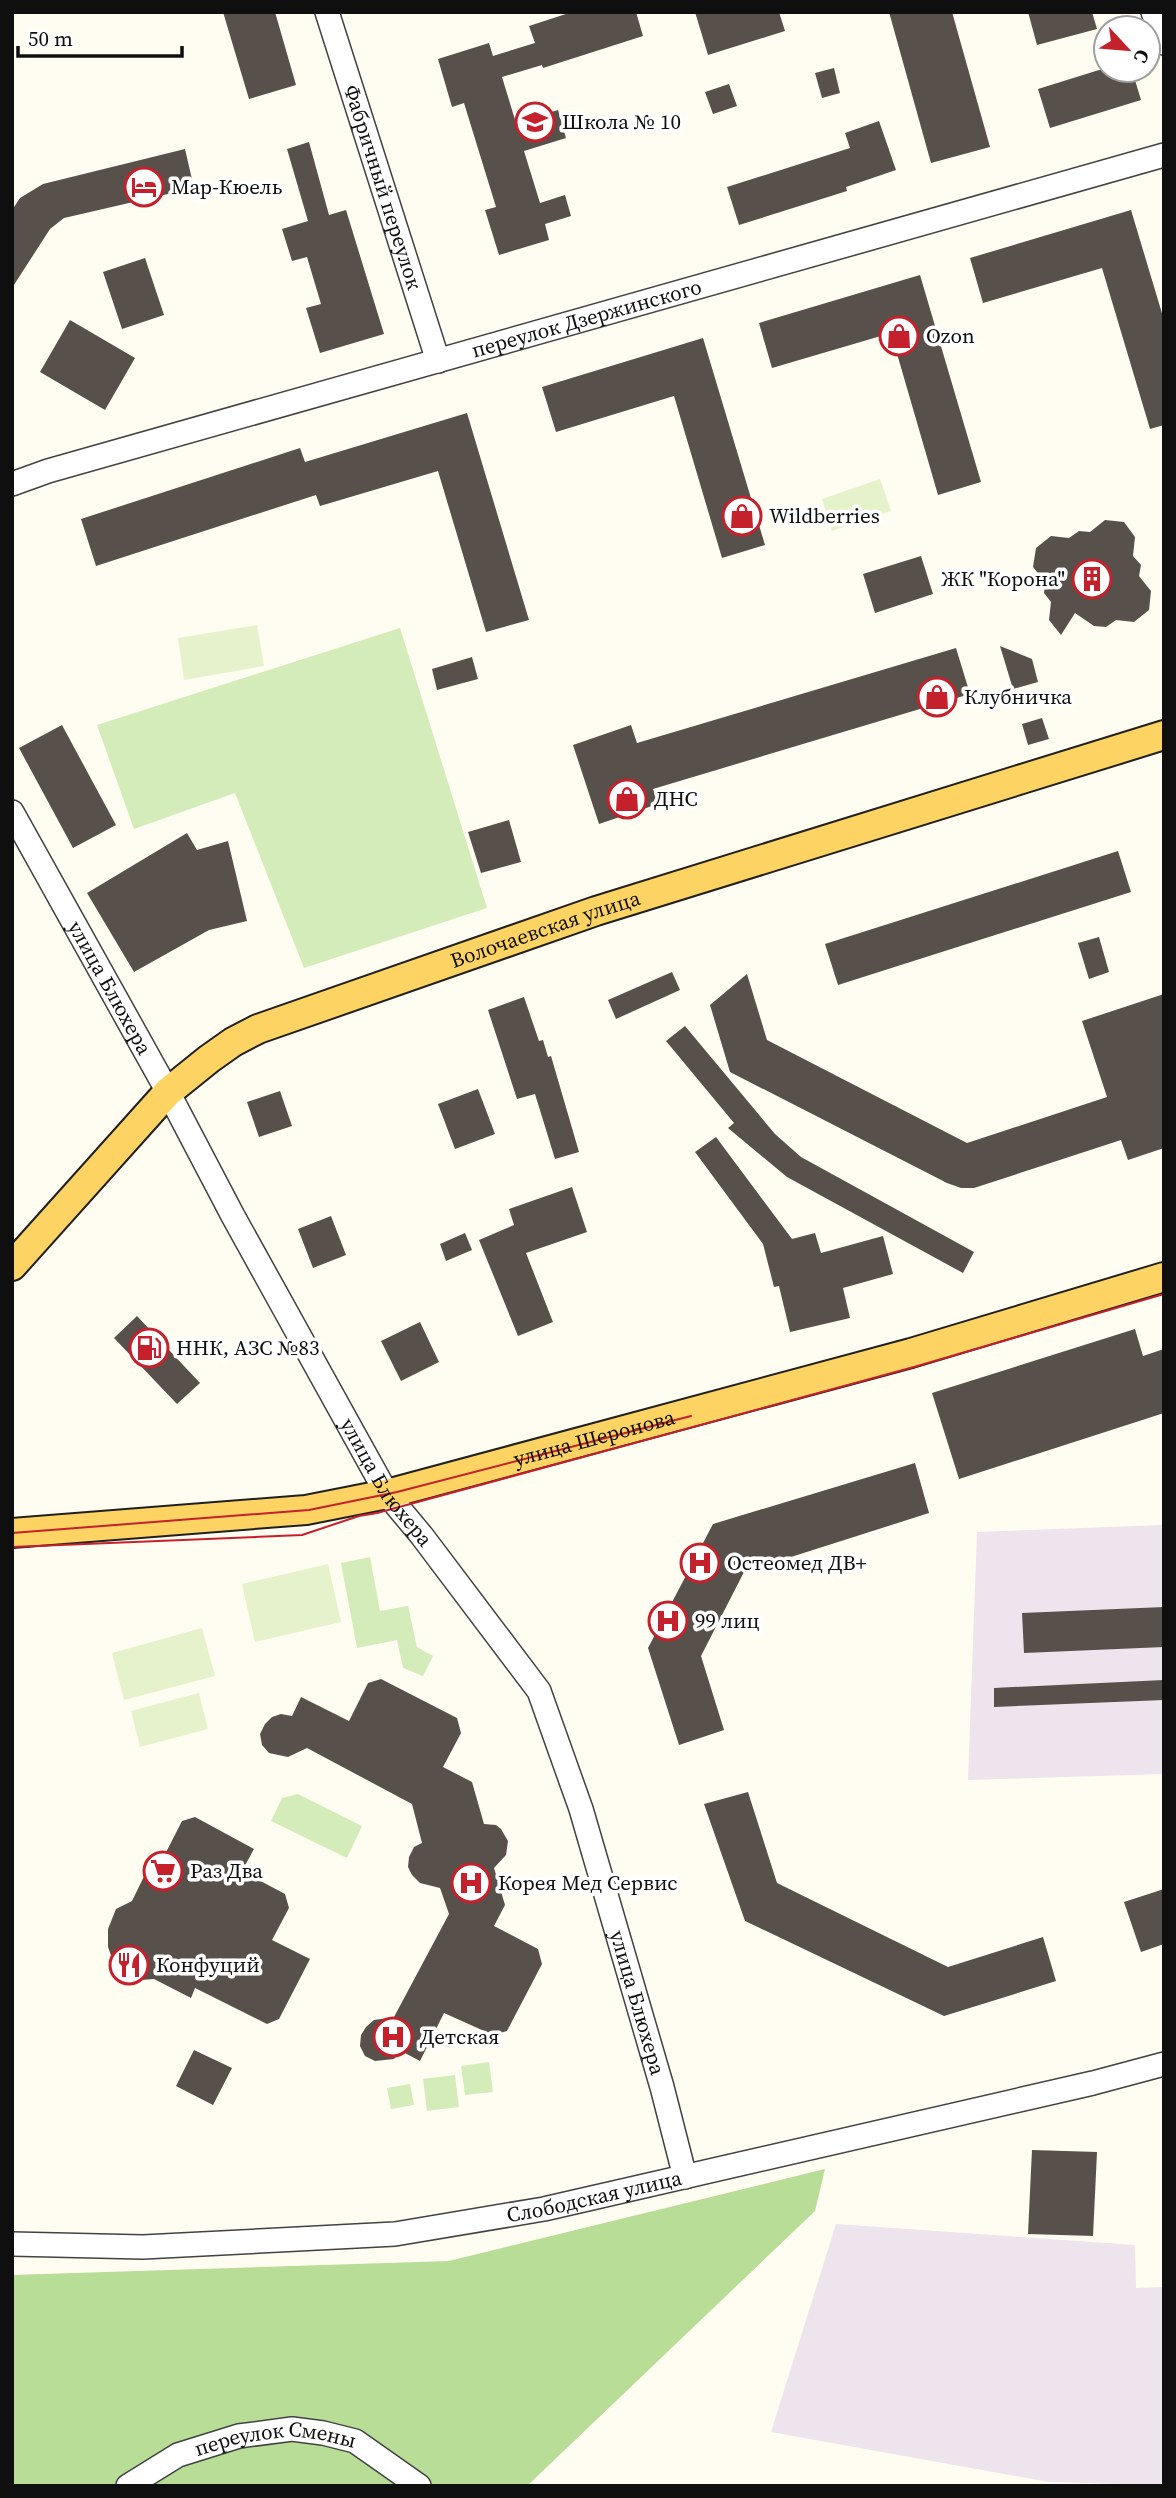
<svg xmlns="http://www.w3.org/2000/svg" width="1176" height="2498" font-family="'Source Serif 4',serif">
<style>
.industrial{fill:#ede4ee}
.green{fill:#d4ecb9}
.forest{fill:#b8dd97}
.pitch{fill:#e6f2cb}
.building{fill:#58504b}
.lines{fill:none;stroke-linecap:round;stroke-linejoin:round}
.minor-casing{stroke:#424242;stroke-width:26}
.major-casing{stroke:#202020;stroke-width:32}
.minor{stroke:#fff;stroke-width:23}
.major{stroke:#fdd463;stroke-width:28}
.tram{stroke:#c5212d;stroke-width:2}
.labels{text-anchor:middle;stroke-width:7;stroke-linejoin:round;paint-order:stroke}
.poi-label{font-size:21px;fill:#0f0f0f;stroke:#fff;text-anchor:start}
.street-label{font-size:21px;fill:#0f0f0f;stroke:#fff}
</style>
<rect width="100%" height="100%" fill="#fffcf1"/>
<g class="industrial">
<path d="M1164 1525V1774L968 1780 977 1532Z"/>
<path d="M836 2224 1135 2245 1136 2288 1164 2287V2485L1049 2482 771 2432Z"/>
</g>
<g class="green">
<path d="M400 628 487 908 304 968 235 793 134 829 97 725Z"/>
<path d="M370 1557 380 1611 408 1606 417 1647 433 1656 423 1676 403 1668 397 1640 357 1648 341 1563Z"/>
<path d="M298 1794 362 1826 347 1858 271 1821 282 1798Z"/>
<path d="M489 2062 493 2092 465 2095 461 2066Z"/>
<path d="M455 2075 459 2107 427 2111 423 2079Z"/>
<path d="M410 2084 414 2105 391 2109 387 2088Z"/>
</g>
<path class="forest" d="M825 2169 815 2211 527 2486H12V2275L449 2261Z"/>
<g class="pitch">
<path d="M880 479 891 511 832 531 822 499Z"/>
<path d="M257 625 264 666 184 680 178 638Z"/>
<path d="M328 1564 341 1622 255 1642 242 1584Z"/>
<path d="M202 1628 215 1676 124 1700 112 1653Z"/>
<path d="M199 1693 208 1729 140 1747 131 1711Z"/>
</g>
<g class="building">
<path d="M223 12H275L296 85 249 99Z"/>
<path d="M572 12H636L643 36 543 68 542 65 502 77 516 123 558 110 566 138 524 151 540 203 565 195 571 216 545 224 549 240 499 255 485 210 496 207 464 103 452 107 438 59 489 43 493 56 535 43 529 26Z"/>
<path d="M695 12H779L785 31 708 55Z"/>
<path d="M889 12H952L990 147 931 163Z"/>
<path d="M1028 12H1092L1097 29 1037 45Z"/>
<path d="M834 68 840 93 822 98 815 73Z"/>
<path d="M1099 70H1132L1141 100 1050 128 1038 89Z"/>
<path d="M729 84 737 106 713 114 705 92Z"/>
<path d="M879 121 896 170 846 187 847 191 739 225 727 187 850 148 845 133Z"/>
<path d="M309 142 329 215 346 210 384 334 320 353 306 308 321 304 307 257 292 261 282 229 308 221 287 149Z"/>
<path d="M185 149 194 188 64 218 50 229 12 288V210L20 198 43 184Z"/>
<path d="M1131 210 1164 320V425L1150 429 1102 268 983 303 970 258Z"/>
<path d="M145 258 164 315 122 329 103 272Z"/>
<path d="M920 275 981 482 938 495 891 333 772 368 759 323Z"/>
<path d="M70 320 135 358 105 410 40 372Z"/>
<path d="M703 338 765 545 722 558 674 396 556 432 542 387Z"/>
<path d="M467 413 529 620 486 632 438 471 320 506 316 495 96 566 81 519 300 448 305 462Z"/>
<path d="M1105 520 1124 522 1135 537 1133 556 1141 565 1139 576 1151 591 1149 610 1134 622 1116 620 1106 627 1094 626 1075 613 1061 635 1049 620 1051 602 1044 593 1045 582 1033 567 1036 548 1051 536 1069 538 1079 531 1090 532Z"/>
<path d="M921 556 933 594 875 613 863 574Z"/>
<path d="M1000 646 1032 659 1038 682 1013 689Z"/>
<path d="M956 648 970 694 653 789 658 804 599 824 573 745 631 725 637 743Z"/>
<path d="M472 657 478 679 437 690 432 669Z"/>
<path d="M1042 718 1049 739 1028 745 1022 724Z"/>
<path d="M62 725 116 825 73 848 19 748Z"/>
<path d="M509 820 521 862 481 873 468 832Z"/>
<path d="M187 833 197 850 228 841 247 921 209 930 134 972 87 893Z"/>
<path d="M1118 851 1131 892 838 985 825 944Z"/>
<path d="M1099 937 1109 972 1089 979 1078 943Z"/>
<path d="M672 972 680 990 616 1019 608 1000Z"/>
<path d="M747 974 767 1040 967 1143 1107 1097 1082 1021 1164 994V1148L1128 1160 1121 1140 974 1188H961L947 1183 730 1072 710 1005Z"/>
<path d="M524 997 539 1041 543 1040 548 1057 551 1056 579 1152 555 1159 535 1094 517 1099 488 1010Z"/>
<path d="M685 1026 775 1134 801 1157 974 1252 963 1273 787 1177 728 1128 734 1123 666 1041Z"/>
<path d="M478 1089 495 1134 455 1149 438 1104Z"/>
<path d="M280 1091 292 1126 259 1137 247 1102Z"/>
<path d="M716 1137 792 1239 815 1233 821 1253 883 1236 893 1274 843 1288 850 1318 790 1332 779 1286 774 1287 763 1244 695 1152Z"/>
<path d="M572 1187 587 1232 526 1253 553 1322 518 1336 479 1240 514 1225 509 1209Z"/>
<path d="M331 1216 346 1255 313 1268 298 1229Z"/>
<path d="M465 1233 472 1250 446 1261 440 1244Z"/>
<path d="M137 1316 200 1383 177 1404 114 1338Z"/>
<path d="M420 1322 439 1362 401 1381 381 1341Z"/>
<path d="M1135 1329 1143 1356 1164 1349V1413L959 1479 932 1393Z"/>
<path d="M915 1463 929 1513 744 1572 701 1656 724 1730 679 1745 648 1648 713 1524Z"/>
<path d="M1164 1607V1647L1024 1653 1022 1613Z"/>
<path d="M381 1679 457 1718 461 1733 443 1767 472 1782 484 1824 496 1825 501 1829 508 1841 506 1855 494 1868 505 1905 494 1926 538 1949 542 1964 507 2031 493 2035 444 2013 420 2061 401 2051 394 2059 375 2061 365 2056 360 2046 361 2035 366 2027 374 2020 394 2017 449 1914 440 1888 420 1883 412 1875 408 1867 409 1857 414 1847 422 1843 412 1804 307 1748 288 1757 269 1753 262 1745 260 1734 265 1724 272 1717 281 1714 292 1716 301 1697 349 1721 368 1683Z"/>
<path d="M1164 1680V1700L994 1707V1688Z"/>
<path d="M748 1792 777 1883 948 1967 1043 1937 1056 1981 944 2016 745 1921 704 1804Z"/>
<path d="M195 1817 254 1849 242 1871 285 1894 289 1908 272 1940 310 1959 279 2019 267 2024 195 1988 191 1998 154 1979 141 1980 126 1974 113 1961 108 1947V1929L116 1909 132 1901 150 1864 158 1868 182 1821Z"/>
<path d="M1164 1889V1944L1141 1952 1124 1902Z"/>
<path d="M194 2050 232 2068 213 2105 176 2086Z"/>
<path d="M1032 2150 1097 2152 1093 2236 1028 2234Z"/>
</g>
<g class="lines">
<defs>
<g id="minor">
<path id="s1" d="M327 12 438 361"/>
<path d="M1153 12 1164 43"/>
<path id="s2" d="M12 484 48 471 1164 155"/>
<path id="s3" d="M12 812 168 1092 233 1216 387 1494 422 1536 539 1691 581 1809 662 2087 685 2177"/>
<path id="s4" d="M12 2244 143 2247 395 2234 544 2209 1093 2083 1164 2064"/>
<path id="s5" d="M128 2486 178 2455 239 2436 292 2429 323 2433 355 2441 419 2486"/>
</g>
<g id="major">
<path id="s6" d="M12 1266 168 1092 209 1059 233 1042 258 1029 596 911 1164 735"/>
<path id="s7" d="M12 1533 306 1510 387 1494 911 1353 1164 1277"/>
</g>
</defs>
<use href="#minor" class="minor-casing"/>
<use href="#major" class="major-casing"/>
<use href="#minor" class="minor"/>
<use href="#major" class="major"/>
<g class="tram">
<path d="M12 1533 309 1510 397 1492 691 1416"/>
<path d="M12 1547 302 1535 359 1516 377 1513 914 1367 1164 1294"/>
</g>
</g>
<defs>
<symbol id="school-ring" viewBox="-11 -11 22 22"><circle r="9.5" fill="#fff" stroke="#c5212d" stroke-width="1.5"/><path d="M0-5L7-2L0 1L-7-2ZM-4 1L0 2.5L4 1V4Q0 6-4 4Z" fill="#c5212d"/></symbol>
<symbol id="hotel-ring" viewBox="-11 -11 22 22"><circle r="9.5" fill="#fff" stroke="#c5212d" stroke-width="1.5"/><path d="M-6-4.5h1.5V1H6V5H4.5V3h-9V5H-6ZM-4 0a1.8 1.8 0 1 1 3.6 0ZM.5 0V-2.5h3Q6-2.5 6 0Z" fill="#c5212d"/></symbol>
<symbol id="shop-ring" viewBox="-11 -11 22 22"><circle r="9.5" fill="#fff" stroke="#c5212d" stroke-width="1.5"/><path d="M-5-2.5h2.3a2.7 3.5 0 0 1 5.4 0H5L5.5 6h-11ZM-1.5-2.5h3a1.5 2.3 0 0 0-3 0Z" fill="#c5212d"/></symbol>
<symbol id="building-ring" viewBox="-11 -11 22 22"><circle r="9.5" fill="#fff" stroke="#c5212d" stroke-width="1.5"/><path d="M-4-6H4V6H1V3H-1V6H-4ZM-2.5-4.3h1.7v1.8h-1.7ZM.8-4.3h1.7v1.8H.8ZM-2.5-1h1.7V.8h-1.7ZM.8-1h1.7V.8H.8Z" fill="#c5212d"/></symbol>
<symbol id="fuel-ring" viewBox="-11 -11 22 22"><circle r="9.5" fill="#fff" stroke="#c5212d" stroke-width="1.5"/><path d="M-5.5-6h7V0h2V4h1.3V-2.5L3-4.5l.8-.8L6-3V5H2.5V1h-1V6h-7ZM-4.2-4.7v3.2H.2V-4.7Z" fill="#c5212d"/></symbol>
<symbol id="hospital-ring" viewBox="-11 -11 22 22"><circle r="9.5" fill="#fff" stroke="#c5212d" stroke-width="1.5"/><path d="M-5-5h3v3.5h4V-5h3V5h-3V1.5h-4V5h-3Z" fill="#c5212d"/></symbol>
<symbol id="supermarket-ring" viewBox="-11 -11 22 22"><circle r="9.5" fill="#fff" stroke="#c5212d" stroke-width="1.5"/><path d="M-6-5.5h2.5l.6 2H6L4.5 2H-2.5L-4.4-4H-6ZM-1.5 3.2a1.3 1.3 0 1 0 .1 0ZM3 3.2a1.3 1.3 0 1 0 .1 0Z" fill="#c5212d"/></symbol>
<symbol id="restaurant-ring" viewBox="-11 -11 22 22"><circle r="9.5" fill="#fff" stroke="#c5212d" stroke-width="1.5"/><path d="M-5-6h1v4h1v-4h1v4h1v-4h1v5L-1.5 .5V6h-2V.5L-5-1ZM5-6V6H3V1.5H1.5Q1.5-4 5-6Z" fill="#c5212d"/></symbol>
</defs>
<g fill-rule="evenodd">
<use href="#school-ring" x="513" y="100" width="44" height="44"/>
<use href="#hotel-ring" x="122" y="165" width="44" height="44"/>
<use href="#shop-ring" x="877" y="314" width="44" height="44"/>
<use href="#shop-ring" x="720" y="494" width="44" height="44"/>
<use href="#building-ring" x="1070" y="557" width="44" height="44"/>
<use href="#shop-ring" x="915" y="675" width="44" height="44"/>
<use href="#shop-ring" x="605" y="777" width="44" height="44"/>
<use href="#fuel-ring" x="127" y="1326" width="44" height="44"/>
<use href="#hospital-ring" x="678" y="1541" width="44" height="44"/>
<use href="#hospital-ring" x="646" y="1599" width="44" height="44"/>
<use href="#supermarket-ring" x="141" y="1849" width="44" height="44"/>
<use href="#hospital-ring" x="449" y="1861" width="44" height="44"/>
<use href="#restaurant-ring" x="107" y="1943" width="44" height="44"/>
<use href="#hospital-ring" x="371" y="2015" width="44" height="44"/>
</g>
<g class="labels">
<g class="poi-label">
<text x="562" y="129">Школа № 10</text>
<text x="171" y="194">Мар-Кюель</text>
<text x="926" y="343">Ozon</text>
<text x="769" y="523">Wildberries</text>
<text x="1065" y="586" text-anchor="end">ЖК "Корона"</text>
<text x="964" y="704">Клубничка</text>
<text x="654" y="806">ДНС</text>
<text x="176" y="1355">ННК, АЗС №83</text>
<text x="727" y="1570">Остеомед ДВ+</text>
<text x="695" y="1628">99 лиц</text>
<text x="190" y="1878">Раз Два</text>
<text x="498" y="1890">Корея Мед Сервис</text>
<text x="156" y="1972">Конфуций</text>
<text x="420" y="2044">Детская</text>
</g>
<g class="street-label">
<text dy="7" stroke="none"><textPath href="#s1" startOffset="184">Фабричный переулок</textPath></text>
<text dy="7" stroke="none"><textPath href="#s2" startOffset="598">переулок Дзержинского</textPath></text>
<text dy="7" stroke="none"><textPath href="#s6" startOffset="648">Волочаевская улица</textPath></text>
<text dy="7" stroke="none"><textPath href="#s3" startOffset="201">улица Блюхера</textPath></text>
<text dy="7" stroke="none"><textPath href="#s7" startOffset="592">улица Шеронова</textPath></text>
<text dy="7" stroke="none"><textPath href="#s3" startOffset="768">улица Блюхера</textPath></text>
<text dy="7" stroke="none"><textPath href="#s3" startOffset="1354">улица Блюхера</textPath></text>
<text dy="7" stroke="none"><textPath href="#s4" startOffset="586">Слободская улица</textPath></text>
<text dy="7" stroke="none"><textPath href="#s5" startOffset="159">переулок Смены</textPath></text>
</g>
</g>
<rect width="1176" height="2498" fill="none" stroke="#0f0f0f" stroke-width="28"/>
<g transform="translate(1127 49) rotate(116)"><circle r="33" fill="#ffffff" stroke="#9f9f9f" stroke-width="2"/>
<path d="M0-5L12 26L0 18L-12 26Z" fill="#c5212d"/>
<text y="-10" font-size="19" font-weight="bold" text-anchor="middle" fill="#0f0f0f">С</text>
</g>
<path d="M18 46v10h164v-10" fill="none" stroke="#0f0f0f" stroke-width="3.5"/>
<text x="28" y="46" font-size="21" fill="#0f0f0f" stroke="#ffffff" stroke-width="5" paint-order="stroke">50 m</text>
</svg>
